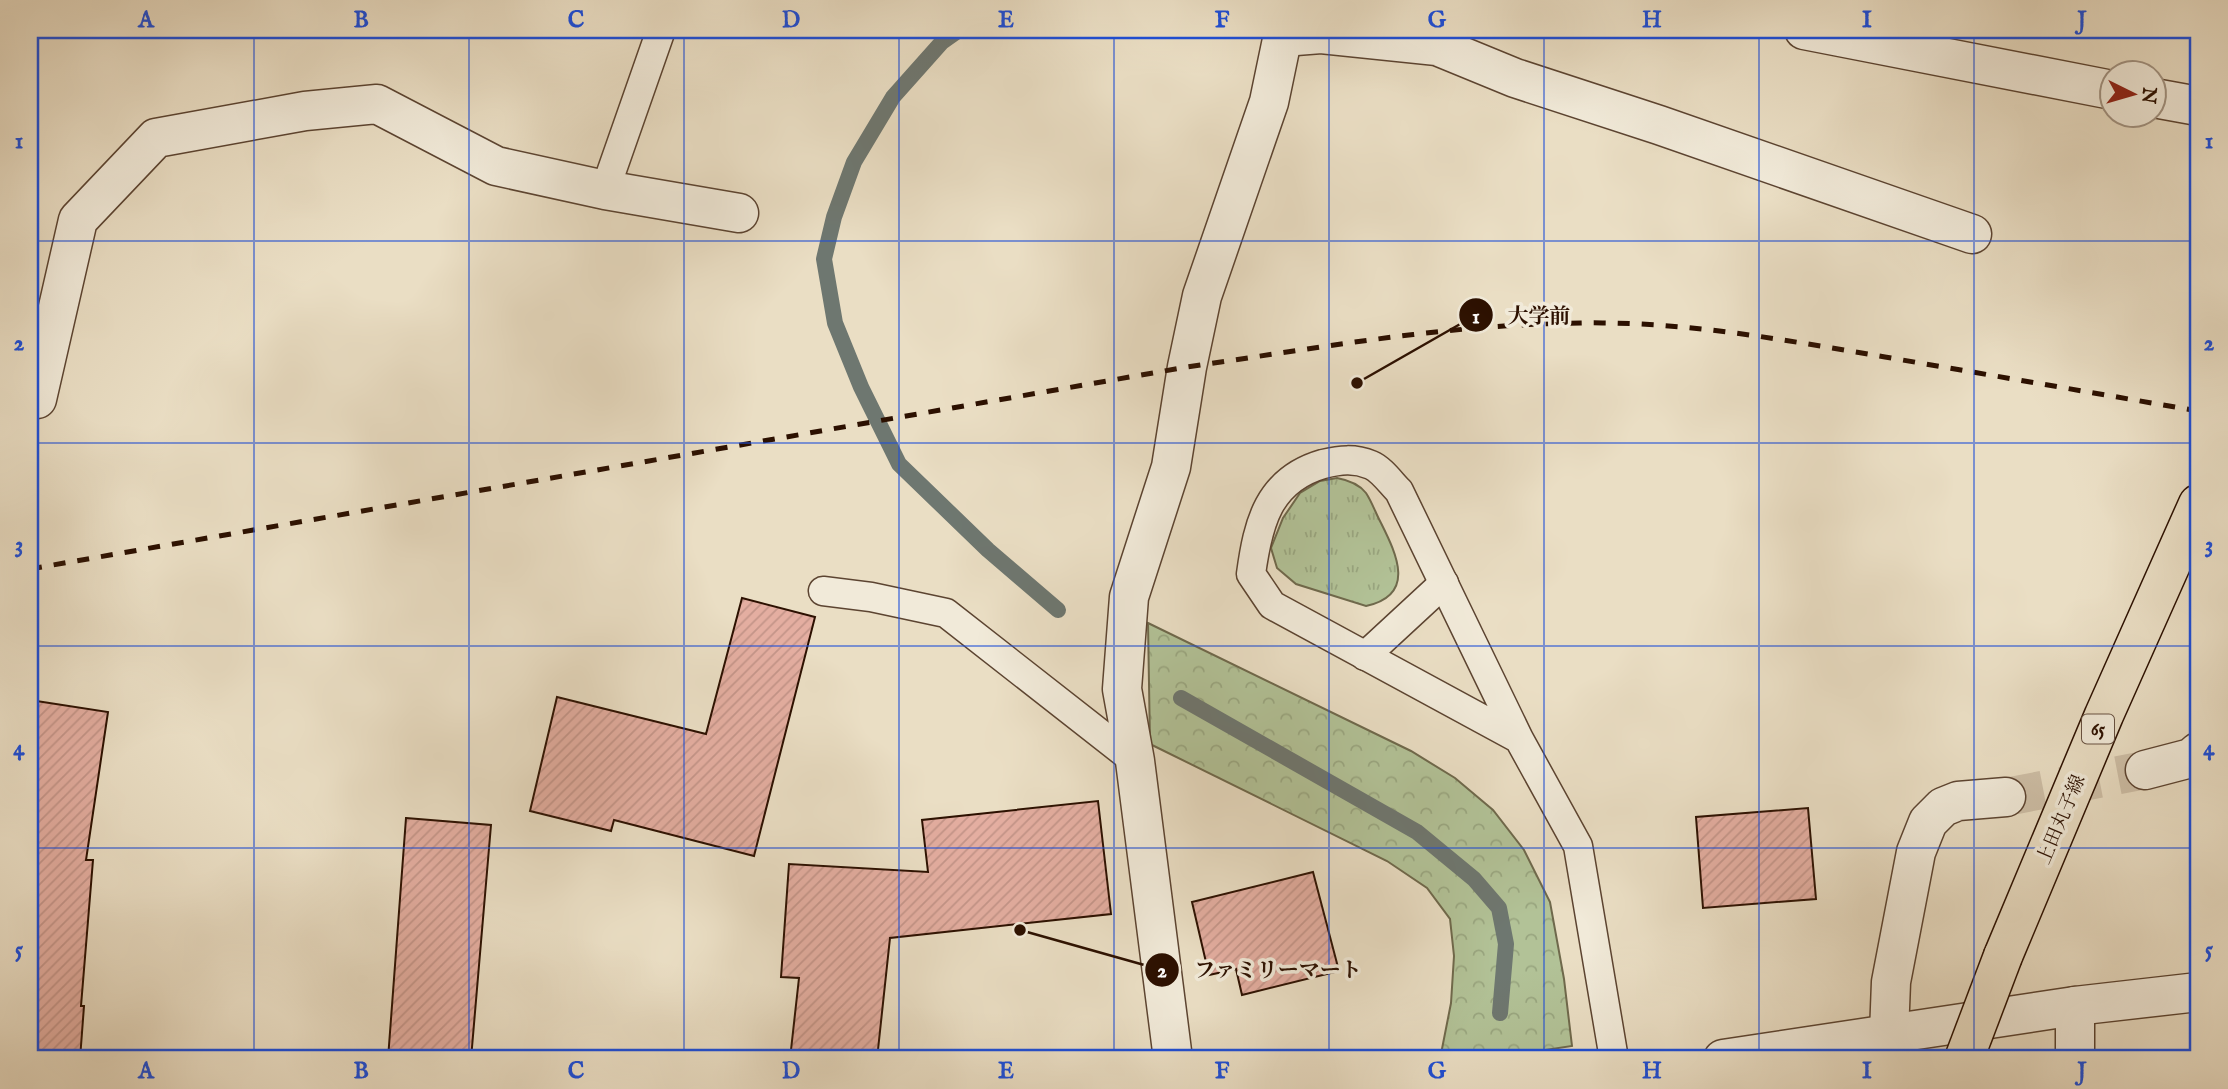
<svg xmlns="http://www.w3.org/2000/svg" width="2228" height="1089" font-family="'IM FELL English','Noto Serif JP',serif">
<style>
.grass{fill:url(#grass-tufts);stroke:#6f694c;stroke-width:2}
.forest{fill:url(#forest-crowns);stroke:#6f694c;stroke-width:2}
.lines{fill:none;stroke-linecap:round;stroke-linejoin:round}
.stream{stroke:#6e7770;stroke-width:16}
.building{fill:url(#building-hatch);stroke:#2c1000;stroke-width:2}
.minor-tunnel{stroke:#cebfa7;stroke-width:38;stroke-dasharray:38 19;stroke-linecap:butt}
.service-casing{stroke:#5c4431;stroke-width:31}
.minor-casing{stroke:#5c4431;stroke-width:41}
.tertiary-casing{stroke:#5c4431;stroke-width:41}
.primary-casing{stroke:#2c1000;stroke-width:41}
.service{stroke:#f1ead9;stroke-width:28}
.minor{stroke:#f1ead9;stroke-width:38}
.tertiary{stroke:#f1ead9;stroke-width:38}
.primary{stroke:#eadec4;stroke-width:38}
.rail{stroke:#2c1000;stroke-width:5;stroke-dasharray:12 12;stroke-linecap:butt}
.primary-bridge-casing{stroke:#2c1000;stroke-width:41;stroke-linecap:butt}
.primary-bridge{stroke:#eadec4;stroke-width:38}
.grid{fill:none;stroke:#1d4ed8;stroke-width:2;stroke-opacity:0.55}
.labels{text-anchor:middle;stroke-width:7;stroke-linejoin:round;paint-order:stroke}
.shield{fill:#f1ead9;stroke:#675141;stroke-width:2}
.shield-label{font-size:18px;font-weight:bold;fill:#2c1000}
.street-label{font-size:19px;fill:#2c1000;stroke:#f1ead9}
.leader{fill:none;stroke:#2c1000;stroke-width:2.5}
.callout-dot{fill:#2c1000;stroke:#f1ead9;stroke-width:2.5}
.mark-label{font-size:21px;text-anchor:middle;font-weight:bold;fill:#fff}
.callout-label{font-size:21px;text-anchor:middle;font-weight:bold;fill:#2c1000;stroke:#f1ead9;stroke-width:7;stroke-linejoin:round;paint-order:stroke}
.neatline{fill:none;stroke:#1d4ed8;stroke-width:2.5}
.grid-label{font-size:23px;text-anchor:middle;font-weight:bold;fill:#1d4ed8}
</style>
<defs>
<pattern id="grass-tufts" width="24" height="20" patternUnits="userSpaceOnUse" patternTransform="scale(1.75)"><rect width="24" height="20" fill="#b2c297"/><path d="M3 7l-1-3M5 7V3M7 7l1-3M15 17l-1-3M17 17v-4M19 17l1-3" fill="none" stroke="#99a680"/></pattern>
<pattern id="forest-crowns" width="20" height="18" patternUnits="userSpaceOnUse" patternTransform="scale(1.75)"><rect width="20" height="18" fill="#b2c297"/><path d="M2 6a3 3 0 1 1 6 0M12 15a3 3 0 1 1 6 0" fill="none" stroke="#99a680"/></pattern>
<pattern id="building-hatch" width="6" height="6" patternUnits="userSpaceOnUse" patternTransform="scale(1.75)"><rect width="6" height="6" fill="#e4aea1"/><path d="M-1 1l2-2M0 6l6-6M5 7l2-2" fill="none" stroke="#c49589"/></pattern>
</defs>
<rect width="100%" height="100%" fill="#eadec4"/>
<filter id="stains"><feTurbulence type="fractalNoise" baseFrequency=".00286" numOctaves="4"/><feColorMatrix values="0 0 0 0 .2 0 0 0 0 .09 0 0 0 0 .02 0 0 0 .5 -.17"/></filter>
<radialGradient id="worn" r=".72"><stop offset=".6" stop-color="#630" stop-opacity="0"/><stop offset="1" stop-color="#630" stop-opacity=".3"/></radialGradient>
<path class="grass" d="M1337 478C1348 480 1359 484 1366 493 1372 502 1376 514 1381 523 1397 555 1416 595 1366 606L1296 584 1277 568 1271 548 1283 518 1300 493 1320 481Z"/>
<path class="forest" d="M1148 623 1411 751 1455 778 1493 810 1524 850 1550 902 1564 979 1572 1046 1485 1059H1440L1451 1003 1454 956 1450 919 1427 888 1387 861 1150 744Z"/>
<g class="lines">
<g class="stream">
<path d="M959 30 942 42 893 97 854 162 834 217 824 259 835 323 861 387 899 464 988 550 1058 610"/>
<path d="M1181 698 1417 832 1474 879 1499 908 1506 944 1500 1013"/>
</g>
</g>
<g class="building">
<path d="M742 598 815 617 754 856 614 820 611 831 530 811 557 697 706 734Z"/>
<path d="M30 700 108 712 86 860H93L81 1006H84L80 1059H30Z"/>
<path d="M1098 801 1111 914 890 938 877 1059H790L799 978 781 977 789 864 928 872 922 820Z"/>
<path d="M1808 808 1816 899 1703 908 1696 817Z"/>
<path d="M406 818 491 825 471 1059H388Z"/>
<path d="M1313 872 1339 971 1242 995 1236 969 1209 975 1192 902Z"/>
</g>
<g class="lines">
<path class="minor-tunnel" d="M2006 797 2145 770"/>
<defs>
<g id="service">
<path d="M605 190 661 30"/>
<path d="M823 591 871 597 946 613 1135 761"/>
<path d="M1365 656 1444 583"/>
<path d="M1519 739 1272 605 1251 574C1258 523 1268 480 1323 464 1340 460 1354 458 1371 465 1381 469 1391 483 1399 491L1519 739 1578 846 1614 1059"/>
</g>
<g id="minor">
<path d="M1804 30 2112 90"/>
<path d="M1283 37 1321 34 1437 46 1515 78 1659 125 1972 234"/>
<path d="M2154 98 2198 106"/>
<path d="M30 400 37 399 78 220 156 138 305 111 377 104 496 166 605 190 739 213"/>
<path d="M2145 770 2191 758 2198 752"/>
<path d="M2075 1006V1059"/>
<path d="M1889 1034 1891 982 1916 852 1928 822 1943 807 1958 801 2006 797"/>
<path d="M1173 1059 1135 761 1122 689 1129 597 1171 467 1187 367 1202 296 1269 102 1284 30"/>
</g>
<path id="tertiary" d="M1723 1059 2075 1006 2198 992"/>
<path id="primary" d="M2003 956 2104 715 2198 504"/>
</defs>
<use href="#service" class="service-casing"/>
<use href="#minor" class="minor-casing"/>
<use href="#tertiary" class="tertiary-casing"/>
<use href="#primary" class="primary-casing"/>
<use href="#service" class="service"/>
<use href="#minor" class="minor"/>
<use href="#tertiary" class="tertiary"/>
<use href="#primary" class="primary"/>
<path class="rail" d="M30 569 1187 367C1318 348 1448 324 1581 323 1683 321 1785 340 1885 357 1990 375 2094 393 2198 411"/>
<defs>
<path id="primary-bridge" d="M1964 1059 2003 956"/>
</defs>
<use href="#primary-bridge" class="primary-bridge-casing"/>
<use href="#primary-bridge" class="primary-bridge"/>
</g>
<path class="grid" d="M254 30V1059M469 30V1059M684 30V1059M899 30V1059M1114 30V1059M1329 30V1059M1544 30V1059M1759 30V1059M1974 30V1059M30 241H2198M30 443H2198M30 646H2198M30 848H2198"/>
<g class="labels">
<rect class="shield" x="2082" y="714.5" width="32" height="29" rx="5"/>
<g class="shield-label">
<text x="2098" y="735">65</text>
</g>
<g class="street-label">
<text transform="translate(2060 819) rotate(-67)" y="7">上田丸子線</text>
</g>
</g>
<path class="leader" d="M1357 383L1476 315M1020 930L1162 970"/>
<g class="callout-dot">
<circle cx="1357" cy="383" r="7"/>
<circle cx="1020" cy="930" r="7"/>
<circle cx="1476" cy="315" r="18"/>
<circle cx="1162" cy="970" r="18"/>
</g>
<g class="mark-label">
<text x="1476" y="323">1</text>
<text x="1162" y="977">2</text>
</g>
<g class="callout-label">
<text x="1539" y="323">大学前</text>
<text x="1278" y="977">ファミリーマート</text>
</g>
<rect width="2228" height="1089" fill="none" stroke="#eadec4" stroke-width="77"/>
<g transform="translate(2133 94) rotate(95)"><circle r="33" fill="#f1ead9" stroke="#a29382" stroke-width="2"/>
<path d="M0-5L12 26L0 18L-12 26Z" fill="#8f2418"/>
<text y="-10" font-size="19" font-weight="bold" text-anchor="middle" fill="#2c1000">N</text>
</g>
<rect x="38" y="38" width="2152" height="1012" class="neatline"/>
<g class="grid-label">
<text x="146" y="27">A</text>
<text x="361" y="27">B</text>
<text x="576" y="27">C</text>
<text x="791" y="27">D</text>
<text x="1006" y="27">E</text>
<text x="1222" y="27">F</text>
<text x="1437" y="27">G</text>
<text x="1652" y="27">H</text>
<text x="1867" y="27">I</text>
<text x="2082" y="27">J</text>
<text x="19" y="148">1</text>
<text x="2209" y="148">1</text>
<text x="19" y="350">2</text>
<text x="2209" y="350">2</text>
<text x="19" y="552">3</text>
<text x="2209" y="552">3</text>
<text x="19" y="755">4</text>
<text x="2209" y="755">4</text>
<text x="19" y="957">5</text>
<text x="2209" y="957">5</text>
<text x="146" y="1078">A</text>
<text x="361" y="1078">B</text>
<text x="576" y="1078">C</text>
<text x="791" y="1078">D</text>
<text x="1006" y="1078">E</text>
<text x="1222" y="1078">F</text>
<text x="1437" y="1078">G</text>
<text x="1652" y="1078">H</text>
<text x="1867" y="1078">I</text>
<text x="2082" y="1078">J</text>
</g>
<rect width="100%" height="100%" filter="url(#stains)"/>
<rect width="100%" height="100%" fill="url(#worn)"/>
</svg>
